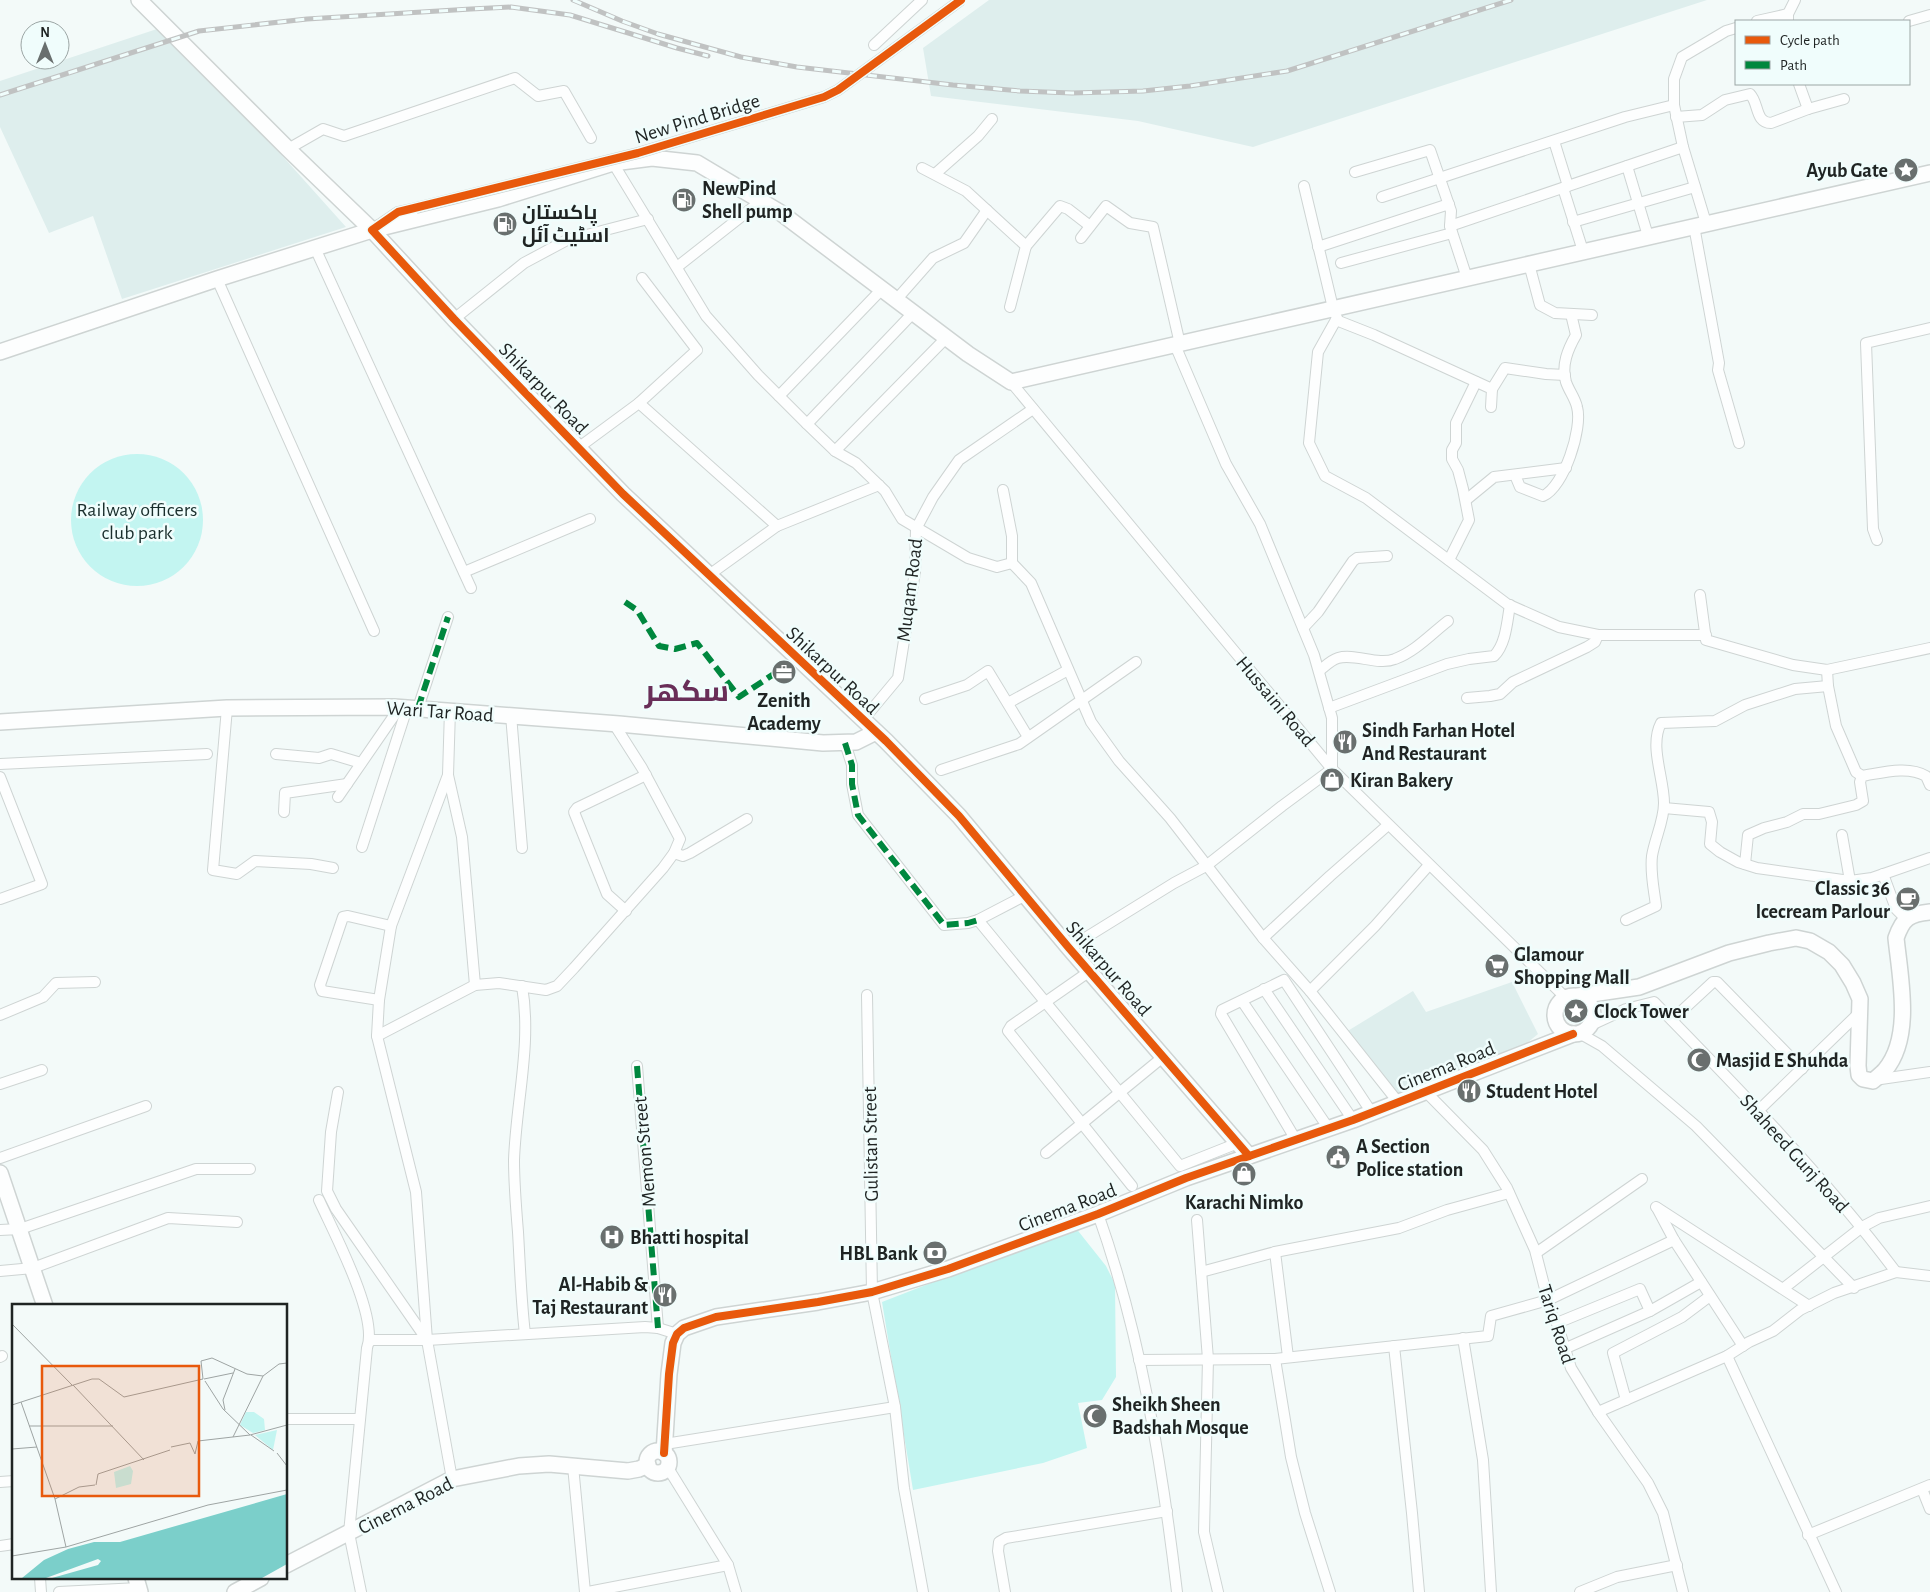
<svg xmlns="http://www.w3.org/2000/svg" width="1930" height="1592" font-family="'Alegreya Sans',Cairo,sans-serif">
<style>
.built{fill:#deeeed}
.green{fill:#c3f5f1}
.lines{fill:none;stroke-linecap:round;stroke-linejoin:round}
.street-casing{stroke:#ced4d3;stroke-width:12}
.secondary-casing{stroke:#ced4d3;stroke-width:18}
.street{stroke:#fdfefe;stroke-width:10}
.secondary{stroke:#fdfefe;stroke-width:15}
.rail-casing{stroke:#c0c2c2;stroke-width:5}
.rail{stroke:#f0fdfc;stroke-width:3;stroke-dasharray:9;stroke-linecap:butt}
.street-bridge-casing{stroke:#ced4d3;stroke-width:12;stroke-linecap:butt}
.street-bridge{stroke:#fdfefe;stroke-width:10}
.quiet{stroke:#00873e;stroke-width:6;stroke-dasharray:12 6;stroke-linecap:butt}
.cycleway-casing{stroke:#f0fdfc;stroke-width:11}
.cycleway{stroke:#e8590c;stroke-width:8}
.labels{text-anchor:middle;stroke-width:5;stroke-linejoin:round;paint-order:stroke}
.street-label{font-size:20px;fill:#1f2423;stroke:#f0fdfc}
.poi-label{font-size:20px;font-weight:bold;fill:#1f2423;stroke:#f0fdfc;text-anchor:start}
.park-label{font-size:20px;fill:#192e2c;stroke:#f0fdfc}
.town-label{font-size:30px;font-weight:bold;fill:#692e58;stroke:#f0fdfc}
.inset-road{fill:none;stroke:#9ea4a3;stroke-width:1}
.view{fill:#e8590c;fill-opacity:0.15;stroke:#e8590c;stroke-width:2.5}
.inset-edge{fill:none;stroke:#1f2423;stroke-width:2.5}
</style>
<rect width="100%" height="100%" fill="#f3faf9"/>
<g class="built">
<path d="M989 0H1707L1253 147 1138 121 931 96 923 48Z"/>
<path d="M166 26 346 227 122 299 93 216 49 233 0 127V81Z"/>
<path d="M1512 982 1538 1034 1515 1053 1393 1098 1346 1032 1413 991 1426 1012Z"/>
</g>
<g class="green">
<circle cx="137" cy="520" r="66"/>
<path d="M1075 1227 1106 1266 1115 1284 1116 1377 1102 1400 1078 1403 1087 1448 1043 1463 913 1490 882 1302Z"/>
</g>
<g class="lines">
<defs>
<g id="street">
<path d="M1788 20V14L1795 0"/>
<path d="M1757 21 1788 14"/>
<path d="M1909 21 1930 15"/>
<path d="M874 45 922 0"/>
<path d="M1799 84 1808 109"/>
<path d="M1676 117 1702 115 1725 100 1750 94C1759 103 1755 123 1771 123L1808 109 1844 99"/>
<path d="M1554 141 1568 186"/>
<path d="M288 149 323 129 344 136 515 78 538 96 564 91 591 138"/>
<path d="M613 163 706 316 758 375 807 424 835 451 856 463 885 491 902 519 968 558 997 567 1012 563"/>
<path d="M1627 166 1648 236"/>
<path d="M922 168 966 191 1026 246 1010 307"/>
<path d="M1355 172 1430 150 1451 211 1450 226 1467 278"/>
<path d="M935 174 978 136 992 119"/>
<path d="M1304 186 1333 308 1337 318 1318 352 1309 443 1325 476 1366 498 1507 604 1559 627 1598 635H1706"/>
<path d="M1563 188 1583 251"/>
<path d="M1382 197 1625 117 1674 105"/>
<path d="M1573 222 1695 187"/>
<path d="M1706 223 1683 147 1674 105V79L1682 57 1726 31 1736 28"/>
<path d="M379 225 398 212 416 208"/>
<path d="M1450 226 1683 147"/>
<path d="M1694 226 1719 363 1718 370 1739 443"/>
<path d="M1081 238 1106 206 1130 223 1153 227 1180 344"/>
<path d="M1026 246 1060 206 1068 209 1090 226"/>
<path d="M1318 247 1449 204"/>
<path d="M315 248 471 588"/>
<path d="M1341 263 1452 233"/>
<path d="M1529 264 1540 305 1555 313 1592 315"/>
<path d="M677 267 761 201"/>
<path d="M217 279 374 631"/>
<path d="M896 300 933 258 964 243 987 210"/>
<path d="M454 319 524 263 567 240 648 219"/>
<path d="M1336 320 1374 335 1492 389 1491 407"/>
<path d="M1011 382 1332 769 1566 998"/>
<path d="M1492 389 1505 368 1546 374 1565 375"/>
<path d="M779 396 882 289"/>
<path d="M639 403 697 350 642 278"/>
<path d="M807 424 913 313"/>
<path d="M578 448 639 403 777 526"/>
<path d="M835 451 946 338"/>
<path d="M1515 475 1520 487 1543 496C1564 487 1583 428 1577 407 1575 398 1569 391 1566 382 1561 365 1568 349 1576 335L1571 314"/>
<path d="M1003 490 1012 536V563L1031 583 1091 722 1119 761 1170 818 1263 938 1310 991 1398 1102"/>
<path d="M1466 500 1494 477 1566 468"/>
<path d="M1877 540 1873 529 1866 343 1930 328"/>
<path d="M1449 560 1469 520 1463 489 1458 470 1452 459V450L1456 443V423L1476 382"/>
<path d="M464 572 590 519"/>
<path d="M709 575 777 526 879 485"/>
<path d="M1700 595 1706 640 1793 665 1827 670 1930 648"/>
<path d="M1303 628 1318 612 1353 561 1357 558 1387 556"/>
<path d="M1827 670 1828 686 1836 726 1856 772 1862 776"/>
<path d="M1319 671C1324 667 1331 660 1338 658 1355 653 1378 666 1395 659 1416 651 1431 634 1448 621"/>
<path d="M1467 698 1490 696 1500 694 1513 682 1587 647 1595 642 1598 635"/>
<path d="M925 699 967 685 988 671 1028 737"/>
<path d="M1008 703 1068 670"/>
<path d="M227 708 213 870 237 874 255 861 311 864 333 868"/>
<path d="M418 708 448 617"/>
<path d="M1329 708 1447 664 1469 659 1494 656C1506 644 1507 622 1510 605"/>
<path d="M450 710 448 775 462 837 475 985"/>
<path d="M511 715 522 848"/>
<path d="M863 720 898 678 915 572 916 529 933 497 959 460 1033 409"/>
<path d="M845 743 852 765V784L858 815 944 925 968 923 978 920 1026 895"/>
<path d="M276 754 319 758 331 754 361 763"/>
<path d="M0 764 207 754"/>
<path d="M941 770 1019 744 1136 662"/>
<path d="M448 775 391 926 379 1000 377 1036 416 1192 427 1340 452 1479"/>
<path d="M0 777 42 884 0 899"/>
<path d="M338 797 400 707"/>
<path d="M1664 808 1709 812 1712 822 1710 844 1720 852 1738 862 1757 868 1850 881 1872 878 1930 858"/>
<path d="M284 812 285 793 347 784"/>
<path d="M1842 835 1850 881"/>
<path d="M362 847 407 708"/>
<path d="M674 853 683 856 690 853 747 819"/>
<path d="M1745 864 1748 835 1764 828 1787 822 1803 814H1819L1856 805 1863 801 1860 782 1862 776C1881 773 1908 765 1926 776L1930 785"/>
<path d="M1883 874 1896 909 1906 919"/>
<path d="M626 911 607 894 574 812 577 808 646 775"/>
<path d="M978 920 1180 1166 1238 1143"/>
<path d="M1626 920 1656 906C1654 889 1650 873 1652 856 1655 838 1664 821 1664 803 1664 778 1649 746 1661 723L1715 721 1745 705 1795 689 1828 686"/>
<path d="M1263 938 1330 876 1388 825"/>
<path d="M1069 948 1174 883 1206 866 1282 806 1332 769V718L1314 655 1260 524 1226 464 1175 345"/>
<path d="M1090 971 1011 1026 1008 1031 1132 1186"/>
<path d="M522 986C532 1044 516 1102 514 1160 514 1184 516 1208 518 1232 520 1266 521 1300 525 1334"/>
<path d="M1264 989 1353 1120"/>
<path d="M1310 991 1375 926 1429 865"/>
<path d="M867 995 872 1292 895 1407 904 1488 923 1592"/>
<path d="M379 1000 322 991 320 985 343 917 348 916 391 926"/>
<path d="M1242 1001 1329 1129"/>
<path d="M0 1015 43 997 56 983 95 982"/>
<path d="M1672 1020 1713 982H1717L1802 1069"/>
<path d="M1589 1026 1626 1009 1654 1002C1738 1088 1823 1175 1896 1272"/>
<path d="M1579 1033 1602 1046 1696 1126 1854 1288"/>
<path d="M377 1036 475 985 499 983 546 990 557 986 574 968 663 868 674 853 680 839 642 768 614 724"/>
<path d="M637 1066 658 1328"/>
<path d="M1874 1080 1930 1072"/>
<path d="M0 1084 42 1070"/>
<path d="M1425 1091 1483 1150 1507 1188 1535 1250 1552 1316 1557 1323 1571 1368 1598 1412 1648 1483 1663 1513 1683 1592"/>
<path d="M338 1092 331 1132 327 1191 336 1209 427 1340"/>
<path d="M1759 1110 1859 1013"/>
<path d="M1296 1140 1221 1014 1222 1010 1284 980 1372 1113"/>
<path d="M1046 1153 1163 1057"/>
<path d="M0 1158 146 1106"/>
<path d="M319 1200C333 1231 379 1317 367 1348L349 1533 361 1592"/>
<path d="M1656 1207 1809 1306"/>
<path d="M1657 1208 1674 1240 1743 1346"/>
<path d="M1098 1214C1141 1335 1162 1465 1177 1592"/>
<path d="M1197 1220 1208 1359 1204 1532 1218 1592"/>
<path d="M0 1230 20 1229 196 1169H250"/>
<path d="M1275 1252 1288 1357"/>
<path d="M1536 1253 1642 1179"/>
<path d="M0 1271 33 1268 168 1218 237 1222"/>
<path d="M1201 1272 1275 1252 1399 1228 1447 1210 1509 1193"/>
<path d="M1784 1288 1862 1227 1879 1218 1930 1206"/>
<path d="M1557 1323 1640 1289 1650 1311"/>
<path d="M1463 1338 1483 1460 1491 1592"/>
<path d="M369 1342 372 1340H427L645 1327 658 1328 677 1334"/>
<path d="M1394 1346 1412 1513 1419 1592"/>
<path d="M1564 1349 1650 1311 1701 1282"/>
<path d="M1727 1356 1836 1592"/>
<path d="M0 1357 2 1356"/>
<path d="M1275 1359 1291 1457 1305 1513 1330 1592"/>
<path d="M1139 1360 1275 1359 1488 1336 1491 1316 1548 1300 1674 1240"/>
<path d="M1626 1400 1613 1353 1682 1317 1710 1296"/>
<path d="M1598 1412 1727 1356 1749 1342 1773 1331 1800 1310 1834 1293 1896 1272 1930 1276"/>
<path d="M286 1419H359"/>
<path d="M665 1444 895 1407"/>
<path d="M573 1466 585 1592"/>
<path d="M668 1468 728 1565 736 1592"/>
<path d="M0 1482 14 1481"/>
<path d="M1922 1489 1930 1509"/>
<path d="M1808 1535 1930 1485"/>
<path d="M0 1546 14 1544"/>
<path d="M40 1578 41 1592"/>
<path d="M59 1592 139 1588"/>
<path d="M588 1592 728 1565"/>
<path d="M1005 1592 998 1551 999 1542 1006 1538 1167 1511"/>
<path d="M1580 1592 1617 1577 1677 1565"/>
</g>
<g id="secondary">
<path d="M139 0 288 149 372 230 454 319 623 494 886 741 959 816 1069 948 1249 1156"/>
<path d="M0 352 217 279 372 230 498 199 613 163 652 158 697 163 781 213 968 354 1011 382 1930 173"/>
<path d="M0 722 227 708 394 707 619 724 823 743 856 742 876 732"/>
<path d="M1578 996 1639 987 1729 953 1769 943 1796 938 1810 941 1829 952 1842 965 1853 983 1860 999 1858 1066 1859 1075 1863 1079 1873 1081C1877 1077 1882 1074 1885 1070 1913 1037 1900 977 1896 938 1903 918 1909 914 1930 912"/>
<circle cx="1574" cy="1015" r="19"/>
<path d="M0 1173 45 1306"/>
<circle cx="658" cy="1462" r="11"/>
<path d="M664 1453 669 1374 673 1343 677 1334 684 1328 716 1317 818 1302 872 1292 948 1269 1098 1214 1186 1178 1353 1120 1573 1034"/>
<path d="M286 1565 452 1479 519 1466 549 1464 628 1471 639 1469 648 1465"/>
<path d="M136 1578 140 1592"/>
<path d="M235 1592 261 1578"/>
</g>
</defs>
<use href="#street" class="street-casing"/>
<use href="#secondary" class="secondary-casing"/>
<use href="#street" class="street"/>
<use href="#secondary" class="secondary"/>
<defs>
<g id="rail">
<path d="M573 0 622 21 658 34 741 57 797 67 953 85 1020 91 1072 93 1143 91 1190 86 1287 71 1511 0"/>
<path d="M0 95 199 31 307 19 471 9 511 7 570 15 677 48 708 56"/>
</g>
</defs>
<use href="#rail" class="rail-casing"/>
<use href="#rail" class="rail"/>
<defs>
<path id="street-bridge" d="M416 208 638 153 824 97 838 90 961 0"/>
</defs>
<use href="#street-bridge" class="street-bridge-casing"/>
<use href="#street-bridge" class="street-bridge"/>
<g class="quiet">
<path d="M625 602 637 610 659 646 675 649 697 643 739 697 786 666"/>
<path d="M418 708 448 617"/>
<path d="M845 743 852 765V784L858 815 944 925 968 923 978 920"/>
<path d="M637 1066 658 1328"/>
</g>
<defs>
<g id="cycleway">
<path d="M961 0 838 90 824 97 638 153 398 212 372 230 454 319 623 494 886 741 959 816 1069 948 1249 1156"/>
<path d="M664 1453 669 1374 673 1343 677 1334 684 1328 716 1317 818 1302 872 1292 948 1269 1098 1214 1186 1178 1353 1120 1573 1034"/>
</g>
</defs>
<use href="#cycleway" class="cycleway-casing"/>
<use href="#cycleway" class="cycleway"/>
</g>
<defs>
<symbol id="sight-disc" viewBox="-11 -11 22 22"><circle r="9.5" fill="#696f6e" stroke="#f0fdfc"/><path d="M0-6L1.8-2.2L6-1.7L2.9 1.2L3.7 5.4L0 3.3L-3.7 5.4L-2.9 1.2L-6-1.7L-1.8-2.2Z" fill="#fff"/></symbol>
<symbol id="fuel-disc" viewBox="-11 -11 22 22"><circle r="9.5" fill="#696f6e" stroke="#f0fdfc"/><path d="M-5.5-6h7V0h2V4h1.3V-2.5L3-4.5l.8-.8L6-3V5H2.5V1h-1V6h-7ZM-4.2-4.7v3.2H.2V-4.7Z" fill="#fff"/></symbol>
<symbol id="office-disc" viewBox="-11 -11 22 22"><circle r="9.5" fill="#696f6e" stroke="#f0fdfc"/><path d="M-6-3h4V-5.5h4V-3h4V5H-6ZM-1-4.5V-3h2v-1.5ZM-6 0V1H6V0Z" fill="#fff"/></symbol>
<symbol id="restaurant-disc" viewBox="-11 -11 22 22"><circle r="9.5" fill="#696f6e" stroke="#f0fdfc"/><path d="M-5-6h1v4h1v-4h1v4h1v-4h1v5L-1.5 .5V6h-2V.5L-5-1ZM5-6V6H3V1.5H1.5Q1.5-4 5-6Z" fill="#fff"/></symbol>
<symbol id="shop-disc" viewBox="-11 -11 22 22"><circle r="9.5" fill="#696f6e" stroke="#f0fdfc"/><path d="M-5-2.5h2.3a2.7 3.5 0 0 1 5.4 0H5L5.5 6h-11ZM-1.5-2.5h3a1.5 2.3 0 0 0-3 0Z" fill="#fff"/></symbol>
<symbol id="cafe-disc" viewBox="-11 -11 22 22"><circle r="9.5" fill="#696f6e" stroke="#f0fdfc"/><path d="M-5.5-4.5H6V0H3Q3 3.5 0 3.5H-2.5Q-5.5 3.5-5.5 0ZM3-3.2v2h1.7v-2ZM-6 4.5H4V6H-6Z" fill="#fff"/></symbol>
<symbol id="supermarket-disc" viewBox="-11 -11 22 22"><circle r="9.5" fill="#696f6e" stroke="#f0fdfc"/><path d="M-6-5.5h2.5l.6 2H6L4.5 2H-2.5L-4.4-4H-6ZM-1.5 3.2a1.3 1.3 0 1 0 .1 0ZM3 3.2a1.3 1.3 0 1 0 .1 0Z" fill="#fff"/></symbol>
<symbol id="mosque-disc" viewBox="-11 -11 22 22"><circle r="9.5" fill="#696f6e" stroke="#f0fdfc"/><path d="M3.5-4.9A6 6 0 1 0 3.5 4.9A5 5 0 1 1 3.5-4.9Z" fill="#fff"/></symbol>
<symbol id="civic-disc" viewBox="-11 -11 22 22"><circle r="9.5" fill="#696f6e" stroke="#f0fdfc"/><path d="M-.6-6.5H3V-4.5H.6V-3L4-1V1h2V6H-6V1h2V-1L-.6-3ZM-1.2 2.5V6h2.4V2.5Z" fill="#fff"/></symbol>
<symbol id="hospital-disc" viewBox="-11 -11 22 22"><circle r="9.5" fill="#696f6e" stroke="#f0fdfc"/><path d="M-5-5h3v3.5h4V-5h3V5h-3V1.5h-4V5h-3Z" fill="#fff"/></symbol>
<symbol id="bank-disc" viewBox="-11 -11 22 22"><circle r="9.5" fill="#696f6e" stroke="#f0fdfc"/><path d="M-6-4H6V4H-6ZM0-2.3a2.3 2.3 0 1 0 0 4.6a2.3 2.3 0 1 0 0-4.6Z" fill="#fff"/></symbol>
</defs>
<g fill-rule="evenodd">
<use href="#sight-disc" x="1892" y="156" width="28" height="28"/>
<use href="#fuel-disc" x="670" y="186" width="28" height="28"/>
<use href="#fuel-disc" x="491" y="210" width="28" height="28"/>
<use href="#office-disc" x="770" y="658" width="28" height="28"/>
<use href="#restaurant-disc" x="1331" y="728" width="28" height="28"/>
<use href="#shop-disc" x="1318" y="766" width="28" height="28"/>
<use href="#cafe-disc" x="1894" y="885" width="28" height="28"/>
<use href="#supermarket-disc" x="1483" y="952" width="28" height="28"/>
<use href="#sight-disc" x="1562" y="997" width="28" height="28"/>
<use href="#mosque-disc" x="1685" y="1046" width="28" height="28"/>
<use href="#restaurant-disc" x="1455" y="1077" width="28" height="28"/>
<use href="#civic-disc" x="1324" y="1143" width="28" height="28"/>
<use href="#shop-disc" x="1230" y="1160" width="28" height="28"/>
<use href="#hospital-disc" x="598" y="1223" width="28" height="28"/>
<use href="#bank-disc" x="921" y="1239" width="28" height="28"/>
<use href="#restaurant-disc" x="651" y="1281" width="28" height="28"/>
<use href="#mosque-disc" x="1081" y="1402" width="28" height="28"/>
</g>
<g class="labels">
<g class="street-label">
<text transform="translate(697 118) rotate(-17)" y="7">New Pind Bridge</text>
<text transform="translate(544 388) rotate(46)" y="7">Shikarpur Road</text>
<text transform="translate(909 590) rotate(-83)" y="7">Muqam Road</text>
<text transform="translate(833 670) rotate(43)" y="7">Shikarpur Road</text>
<text transform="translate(1276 701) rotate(50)" y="7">Hussaini Road</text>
<text transform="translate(440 711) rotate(4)" y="7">Wari Tar Road</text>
<text transform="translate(1109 968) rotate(49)" y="7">Shikarpur Road</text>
<text transform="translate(1446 1066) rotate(-22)" y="7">Cinema Road</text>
<text transform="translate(870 1144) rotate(-91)" y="7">Gulistan Street</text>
<text transform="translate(644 1152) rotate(-95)" y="7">Memon Street</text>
<text transform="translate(1795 1153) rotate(48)" y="7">Shaheed Gunj Road</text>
<text transform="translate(1067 1207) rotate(-21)" y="7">Cinema Road</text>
<text transform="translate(1557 1324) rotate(72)" y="7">Tariq Road</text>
<text transform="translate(405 1505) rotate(-27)" y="7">Cinema Road</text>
</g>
<g class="poi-label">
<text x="1888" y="177" text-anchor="end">Ayub Gate</text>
<text x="702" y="195">NewPind<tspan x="702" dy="23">Shell pump</tspan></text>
<text x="522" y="219">پاکستان<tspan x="522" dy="23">اسٹیٹ آئل</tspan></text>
<text x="784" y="707" text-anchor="middle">Zenith<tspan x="784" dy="23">Academy</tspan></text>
<text x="1362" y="737">Sindh Farhan Hotel<tspan x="1362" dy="23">And Restaurant</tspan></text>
<text x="1350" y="787">Kiran Bakery</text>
<text x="1890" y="895" text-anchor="end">Classic 36<tspan x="1890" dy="23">Icecream Parlour</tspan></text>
<text x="1514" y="961">Glamour<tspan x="1514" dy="23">Shopping Mall</tspan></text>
<text x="1594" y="1018">Clock Tower</text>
<text x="1716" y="1067">Masjid E Shuhda</text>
<text x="1486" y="1098">Student Hotel</text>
<text x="1356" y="1153">A Section<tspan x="1356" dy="23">Police station</tspan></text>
<text x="1244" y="1209" text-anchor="middle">Karachi Nimko</text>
<text x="630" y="1244">Bhatti hospital</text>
<text x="918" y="1260" text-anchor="end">HBL Bank</text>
<text x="648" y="1291" text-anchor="end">Al-Habib &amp;<tspan x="648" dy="23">Taj Restaurant</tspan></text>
<text x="1112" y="1411">Sheikh Sheen<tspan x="1112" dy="23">Badshah Mosque</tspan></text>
</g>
<g class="park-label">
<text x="137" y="516">Railway officers<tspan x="137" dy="23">club park</tspan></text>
</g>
<g class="town-label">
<text x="687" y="701">سکھر</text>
</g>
</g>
<g transform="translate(12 1304)">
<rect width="275" height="275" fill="#f3faf9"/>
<path d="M234 108H242L252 115 253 126 241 129 228 121ZM265 126 261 146 243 131ZM118 162 121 167 119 180 104 184 102 168Z" fill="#c3f5f1"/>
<path d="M275 190V260L250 274H40L86 261 89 257 86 255 34 274H10L32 256 56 245 82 238H108Z" fill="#7bcfca"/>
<path class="inset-road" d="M0 20 60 81M191 75 189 57 200 54 235 70 251 72M192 75 221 69M193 77 211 105 238 131 275 121M61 81 132 156M9 98 43 195 54 243M0 101 80 75H87L112 93 191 75M213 106 211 96 223 65M17 122H101M239 131 262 147M221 133 251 72 267 60 275 59M159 143 178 139 183 150 186 137 238 131M0 145 25 143M265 149 275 162M84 181 86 170 158 146M43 195 67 183 83 181M0 252 54 243 196 201 275 186"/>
<path class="view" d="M30 62H187V192H30Z"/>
<rect width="275" height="275" class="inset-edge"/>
</g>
<rect x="1735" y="20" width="175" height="65" fill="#f0fdfc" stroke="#9ca6a5"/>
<rect x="1745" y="36" width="25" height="8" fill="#e8590c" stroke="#9ca6a5"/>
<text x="1780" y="45" font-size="15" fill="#1f2423">Cycle path</text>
<rect x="1745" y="61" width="25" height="8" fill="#00873e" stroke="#9ca6a5"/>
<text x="1780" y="70" font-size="15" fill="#1f2423">Path</text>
<g transform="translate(45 45)"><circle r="24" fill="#f0fdfc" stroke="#9ca6a5"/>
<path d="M0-4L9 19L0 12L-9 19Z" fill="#696f6e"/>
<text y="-8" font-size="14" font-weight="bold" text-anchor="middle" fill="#1f2423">N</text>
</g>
</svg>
